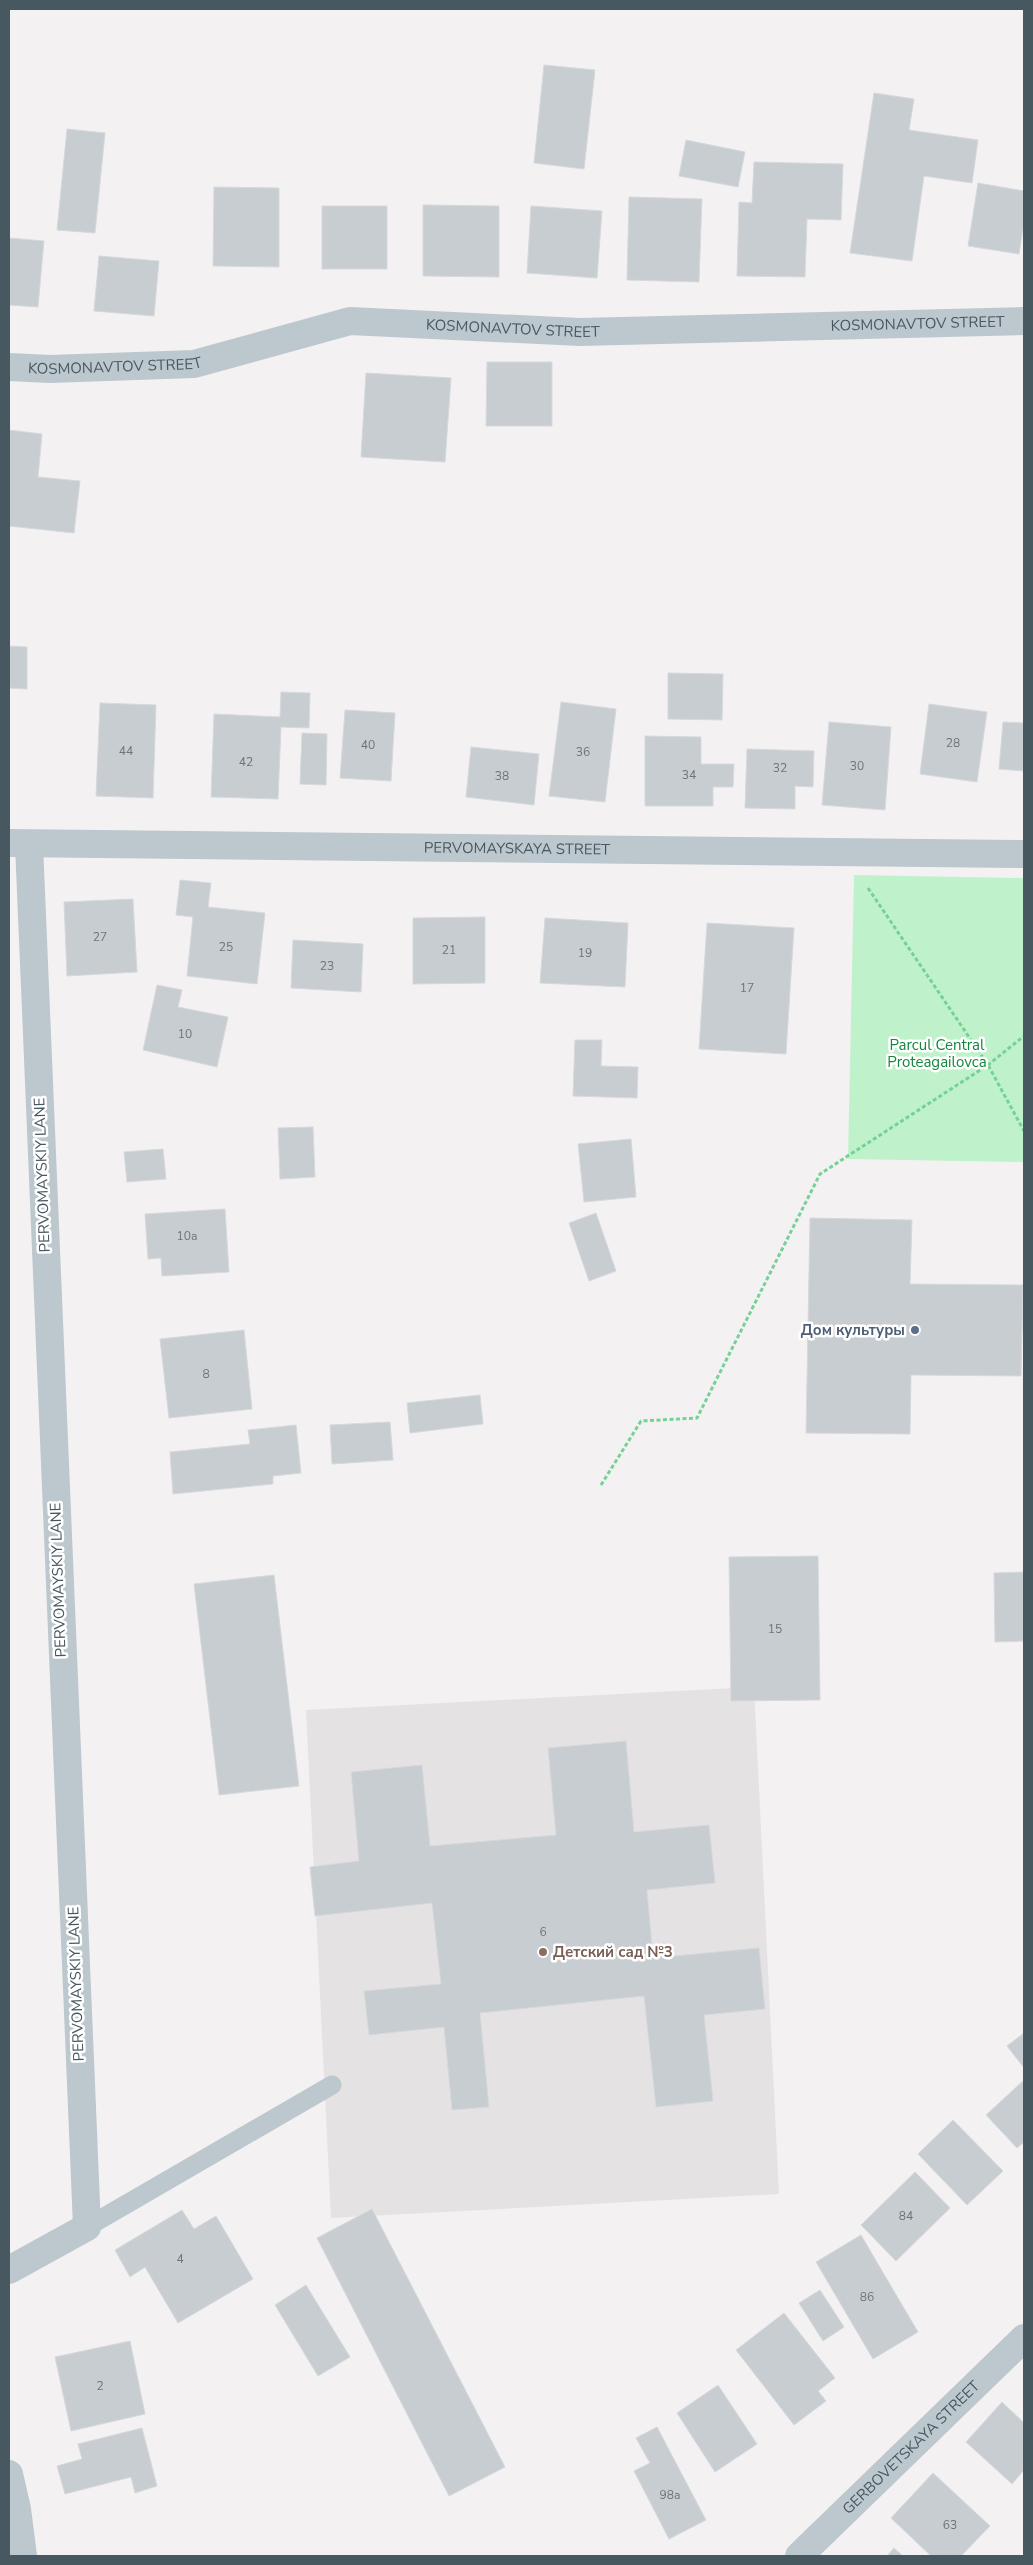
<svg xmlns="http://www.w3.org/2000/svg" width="1033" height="2565" font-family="'Nunito Sans',sans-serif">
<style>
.education{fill:#e5e2e4}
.green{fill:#bff2cb}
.building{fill:#c8cdd1;stroke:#d5d9dd}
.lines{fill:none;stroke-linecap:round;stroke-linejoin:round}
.path{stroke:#75d296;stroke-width:3;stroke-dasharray:4 2.5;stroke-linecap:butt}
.service{stroke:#bcc8ce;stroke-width:19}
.minor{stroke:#bcc8ce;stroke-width:28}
.tertiary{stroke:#bcc8ce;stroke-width:28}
.service-dot{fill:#5c6f8a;stroke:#fff;stroke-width:2}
.education-dot{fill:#8d6e63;stroke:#fff;stroke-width:2}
.labels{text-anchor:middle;stroke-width:5;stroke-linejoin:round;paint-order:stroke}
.number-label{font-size:12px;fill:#68757c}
.street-label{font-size:15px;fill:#485860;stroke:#fff}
.park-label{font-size:15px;fill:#13873c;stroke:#fff}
.service-label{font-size:15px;font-weight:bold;fill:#4e5e75;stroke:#fff;text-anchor:end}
.education-label{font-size:15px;font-weight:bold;fill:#785e54;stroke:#fff;text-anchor:start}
</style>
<rect width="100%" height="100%" fill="#f4f1f2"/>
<path class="education" d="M754 1687 779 2194 331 2218 306 1710Z"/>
<path class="green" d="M854 875 1024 878V1162L848 1159Z"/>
<g class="building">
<path d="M544 65 595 70 584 169 534 163Z"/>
<path d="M874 93 914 99 909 130 978 140 972 183 924 176 912 261 850 253Z"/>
<path d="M67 129 105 133 95 233 57 230Z"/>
<path d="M686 140 745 152 738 187 679 176Z"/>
<path d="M754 162 843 164 841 220 807 219 805 277 737 276 739 202 752 203Z"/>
<path d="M978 183 1024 191V222L1019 254 968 246Z"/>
<path d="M214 187 279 188V267L213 266Z"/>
<path d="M629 197 702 199 699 282 627 280Z"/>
<path d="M423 205 499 206V277L423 276Z"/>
<rect x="322" y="206" width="65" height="63"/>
<path d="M531 206 602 211 597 278 527 273Z"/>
<path d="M9 238 44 241 38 307 9 305Z"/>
<path d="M99 256 159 261 154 316 94 311Z"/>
<path d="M487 362H552V426H486Z"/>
<path d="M366 373 451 378 445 462 361 457Z"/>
<path d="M9 430 42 434 38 477 80 481 74 533 9 526Z"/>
<path d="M9 646 27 647V689L9 688Z"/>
<path d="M668 673 723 674 722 720 668 719Z"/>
<path d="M281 692 310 693 309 728 281 727 278 799 211 797 214 714 280 717Z"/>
<path d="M561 702 616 709 605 802 549 796Z"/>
<path d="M100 703 156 705 153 798 96 796Z"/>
<path d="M929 704 987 712 977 782 920 774Z"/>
<path d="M345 710 395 713 391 781 340 778Z"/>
<path d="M829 722 891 727 885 810 822 805Z"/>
<path d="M1003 722 1024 723V771L999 769Z"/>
<path d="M302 733 327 734 326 785 300 784Z"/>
<path d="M645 736 701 737V764H734L733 787H713V806H645Z"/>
<path d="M471 747 539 754 534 805 466 797Z"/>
<path d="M747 749 814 751 813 787 795 786V809L745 808Z"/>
<path d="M180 880 211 883 208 907 265 913 257 984 187 976 193 917 176 915Z"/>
<path d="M133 899 137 972 67 976 64 902Z"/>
<path d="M485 917V983L413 984V918Z"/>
<path d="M545 918 628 923 625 987 540 983Z"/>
<path d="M707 923 794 928 786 1054 699 1049Z"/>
<path d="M293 940 363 944 361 992 291 988Z"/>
<path d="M157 985 182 990 178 1007 228 1017 217 1067 143 1050Z"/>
<path d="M575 1040H602L601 1066 638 1067 637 1098 573 1096Z"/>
<path d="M313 1127 315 1177 280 1179 278 1128Z"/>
<path d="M631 1139 636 1197 584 1202 578 1144Z"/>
<path d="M163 1149 166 1179 127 1182 124 1152Z"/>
<path d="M225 1209 229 1272 162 1276 161 1258 148 1259 145 1214Z"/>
<path d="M596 1213 616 1271 589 1281 569 1223Z"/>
<path d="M810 1218 912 1220 910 1284 1023 1285 1021 1376 911 1375 910 1434 806 1433Z"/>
<path d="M244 1330 252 1409 169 1418 160 1339Z"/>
<path d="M480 1395 483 1424 410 1433 407 1403Z"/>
<path d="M390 1422 393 1460 332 1464 330 1425Z"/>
<path d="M296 1425 301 1473 273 1476V1484L173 1494 170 1452 250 1444 248 1430Z"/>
<path d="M818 1556 820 1700 731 1701 729 1557Z"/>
<path d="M1024 1572V1641L995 1642 994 1573Z"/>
<path d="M274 1575 299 1786 219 1795 194 1584Z"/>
<path d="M626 1741 634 1832 709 1825 715 1883 647 1890 653 1958 759 1948 765 2009 704 2015 713 2101 656 2107 644 1996 480 2013 489 2107 452 2110 444 2027 369 2035 364 1991 441 1984 432 1903 315 1916 310 1867 359 1861 351 1772 422 1765 430 1846 556 1835 548 1748Z"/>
<path d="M1024 2033V2068L1007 2046Z"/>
<path d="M1024 2080V2142L1017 2148 986 2115Z"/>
<path d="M953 2120 1003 2171 967 2205 918 2154Z"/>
<path d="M915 2172 950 2208 896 2261 861 2225Z"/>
<path d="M372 2209 505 2467 449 2496 317 2238Z"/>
<path d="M182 2210 194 2229 216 2216 253 2279 178 2323 145 2267 130 2277 115 2250Z"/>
<path d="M861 2235 918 2332 873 2359 816 2262Z"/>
<path d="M306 2285 350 2357 318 2376 275 2305Z"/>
<path d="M820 2290 844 2327 823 2341 799 2303Z"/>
<path d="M784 2313 835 2378 818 2391 826 2401 794 2425 736 2350Z"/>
<path d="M130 2341 145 2414 71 2431 55 2357Z"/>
<path d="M718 2385 757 2444 715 2472 677 2413Z"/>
<path d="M1002 2402 1024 2423V2470L1012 2484 966 2442Z"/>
<path d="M657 2427 706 2520 669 2539 634 2471 650 2463 636 2438Z"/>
<path d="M142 2428 157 2486 135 2493 131 2477 65 2494 57 2466 82 2459 78 2444Z"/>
<path d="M933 2473 990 2526 961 2556H931L891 2518Z"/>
<path d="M894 2548 903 2556H887Z"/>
</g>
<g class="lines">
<g class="path">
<path d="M868 888 988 1065 1024 1131"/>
<path d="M601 1485 641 1421 697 1418 820 1174 988 1065 1024 1036"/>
</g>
<path class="service" d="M87 2227 332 2085"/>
<g class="minor">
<path id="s1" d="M9 367 50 369 194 364 350 321 580 332 1024 321"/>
<path id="s2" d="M9 843 1024 854"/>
<path d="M9 2270 87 2227 29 844"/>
<path d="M9 2474 17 2509 23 2556"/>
</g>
<path class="tertiary" id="s3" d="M799 2556 1024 2338"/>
</g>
<circle class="service-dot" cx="915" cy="1330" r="5"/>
<circle class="education-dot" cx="543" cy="1952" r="5"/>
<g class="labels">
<g class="number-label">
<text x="953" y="747">28</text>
<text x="368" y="749">40</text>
<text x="126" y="755">44</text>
<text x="583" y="756">36</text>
<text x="246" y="766">42</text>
<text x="857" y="770">30</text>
<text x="780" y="772">32</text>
<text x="689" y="779">34</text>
<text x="502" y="780">38</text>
<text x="100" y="941">27</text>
<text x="226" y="951">25</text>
<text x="449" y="954">21</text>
<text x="585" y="957">19</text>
<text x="327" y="970">23</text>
<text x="747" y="992">17</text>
<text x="185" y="1038">10</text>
<text x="187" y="1240">10а</text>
<text x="206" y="1378">8</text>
<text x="775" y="1633">15</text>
<text x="543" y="1936">6</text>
<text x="906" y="2220">84</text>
<text x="180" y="2263">4</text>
<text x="867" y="2301">86</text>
<text x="100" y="2390">2</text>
<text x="670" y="2499">98а</text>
<text x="950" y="2529">63</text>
</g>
<g class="street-label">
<text dy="5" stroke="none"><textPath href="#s1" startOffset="915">KOSMONAVTOV STREET</textPath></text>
<text dy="5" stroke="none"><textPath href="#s1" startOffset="510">KOSMONAVTOV STREET</textPath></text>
<text dy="5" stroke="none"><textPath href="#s1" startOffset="106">KOSMONAVTOV STREET</textPath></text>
<text dy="5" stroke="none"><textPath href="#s2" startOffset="508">PERVOMAYSKAYA STREET</textPath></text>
<text transform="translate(42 1175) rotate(-92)" y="5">PERVOMAYSKIY LANE</text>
<text transform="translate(58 1580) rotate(-92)" y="5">PERVOMAYSKIY LANE</text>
<text transform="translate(76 1984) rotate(-92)" y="5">PERVOMAYSKIY LANE</text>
<text dy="5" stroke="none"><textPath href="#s3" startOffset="156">GERBOVETSKAYA STREET</textPath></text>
</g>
<g class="park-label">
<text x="937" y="1050">Parcul Central<tspan x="937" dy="17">Proteagailovca</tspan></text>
</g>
<g class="service-label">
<text x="905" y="1335">Дом культуры</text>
</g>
<g class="education-label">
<text x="553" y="1957">Детский сад №3</text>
</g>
</g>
<rect width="1033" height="2565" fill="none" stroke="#485860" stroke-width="20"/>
</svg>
